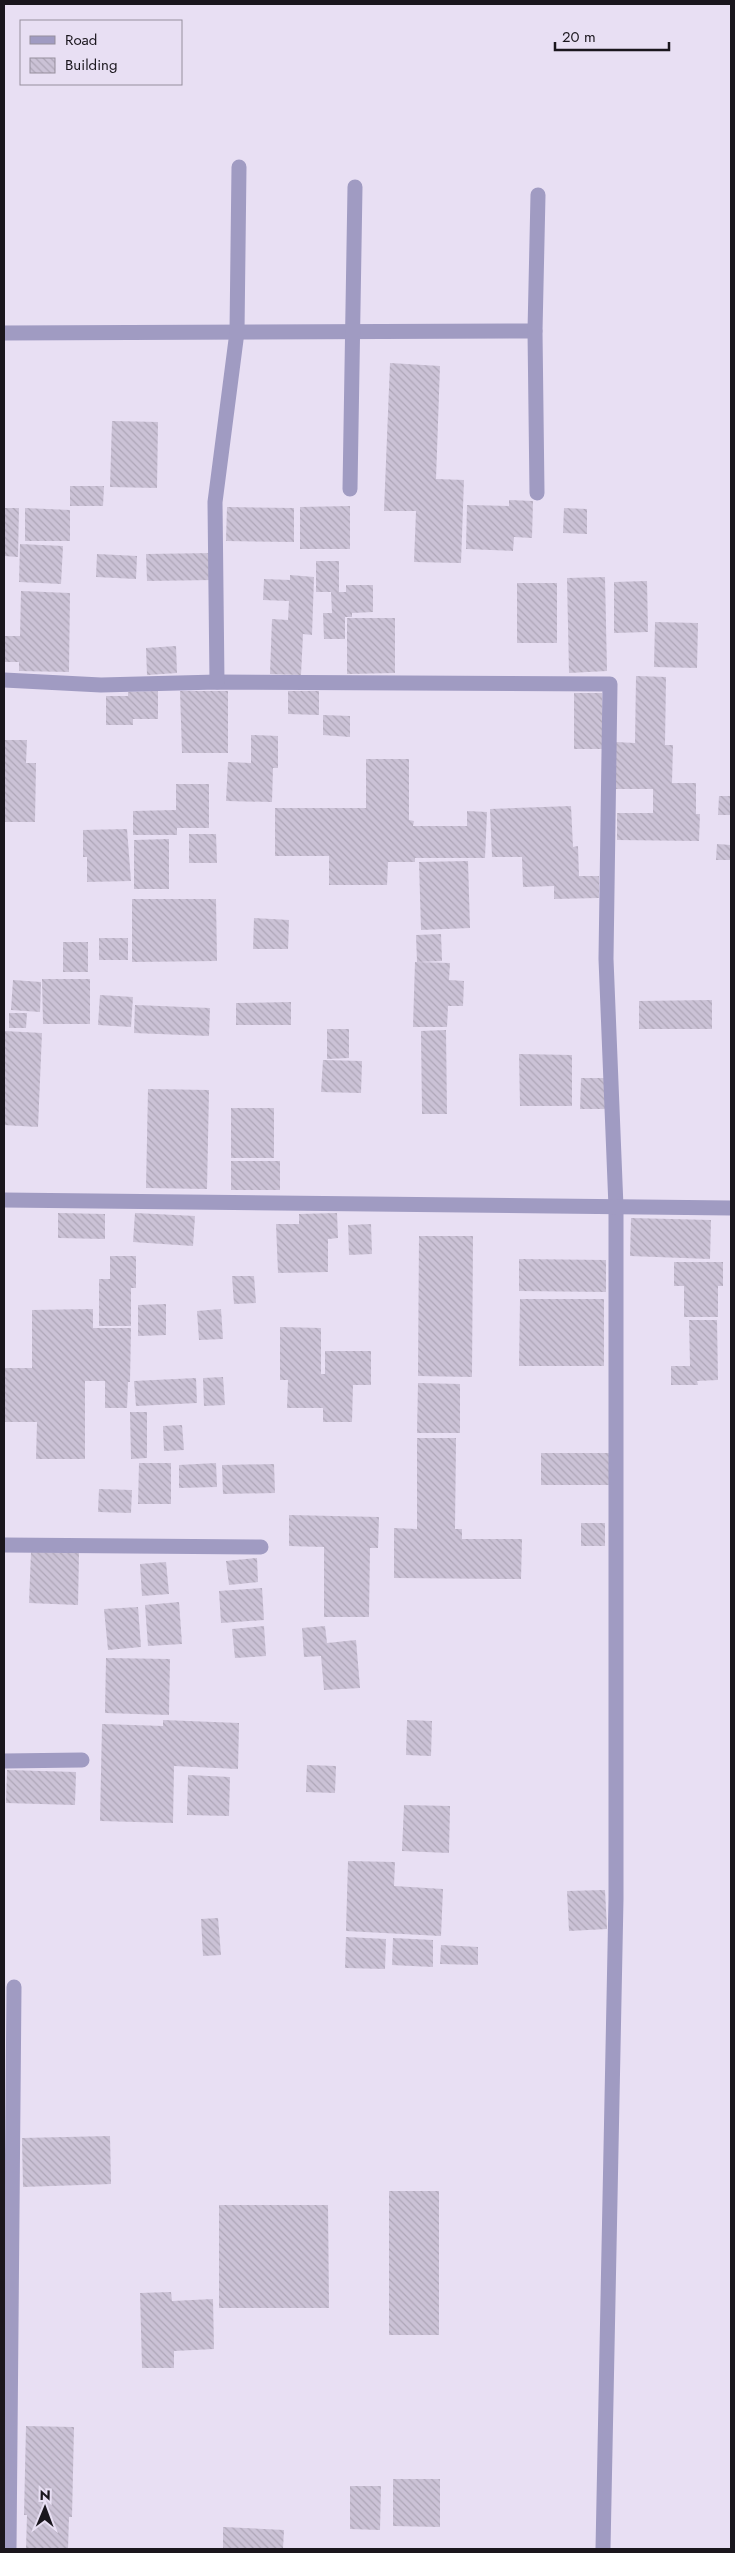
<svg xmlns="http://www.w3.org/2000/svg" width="735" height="2553" font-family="Jost,sans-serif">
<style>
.building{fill:url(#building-back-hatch)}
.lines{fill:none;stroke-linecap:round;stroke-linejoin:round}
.minor{stroke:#a09bc2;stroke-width:15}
</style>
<defs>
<pattern id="building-back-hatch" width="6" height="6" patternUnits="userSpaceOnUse" patternTransform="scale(1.25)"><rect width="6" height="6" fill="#cbc2d6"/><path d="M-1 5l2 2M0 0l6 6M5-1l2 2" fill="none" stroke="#aea6b7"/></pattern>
</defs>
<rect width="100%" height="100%" fill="#e8dff3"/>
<g class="building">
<path d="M390 363 440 366 436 479 464 480 461 563 414 562 416 511H384Z"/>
<path d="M112 421 158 422 157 488 110 487Z"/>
<path d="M70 486H104L103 506H70Z"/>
<path d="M509 500 533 501 532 538 514 537 513 551 466 549 467 505 509 506Z"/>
<path d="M350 506V549H300V507Z"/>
<path d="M227 507 294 508V542L226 541Z"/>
<path d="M4 508H19L18 557 4 556Z"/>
<path d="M25 508 70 510V541H25Z"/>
<path d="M564 508 587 509V534L563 533Z"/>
<path d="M20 544 63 546 61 584 19 582Z"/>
<path d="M213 553V580L147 581 146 554Z"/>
<path d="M97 554 137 556 136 579 96 577Z"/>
<path d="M316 561H339V592H346V585H373V612L352 613V617H345V639H324L323 613H332L331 592H316Z"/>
<path d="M290 575 314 577 312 635 303 634 301 675 270 674 272 619 288 620 289 601 263 600 264 579 290 580Z"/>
<path d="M605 577 607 671 569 673 567 578Z"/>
<path d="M647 581 648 632 614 633V582Z"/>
<rect x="517" y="583" width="40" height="60"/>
<path d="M21 591 70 593 69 672 19 671V662H4V636H20Z"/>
<path d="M347 618H395V673L347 674Z"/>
<path d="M655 622 698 623 697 668 654 667Z"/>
<path d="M176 646 177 673 147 675 146 648Z"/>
<path d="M636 676 666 677 665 745H673L672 783H696V814H700L699 841 617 840V813H653V789H615L616 742 635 743Z"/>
<path d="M158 691V719H133V725H106V696H128V692Z"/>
<path d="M180 691H228V753H182Z"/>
<path d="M288 691H319V715L288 714Z"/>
<rect x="574" y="693" width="28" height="56"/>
<path d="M323 715 350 716V737L323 735Z"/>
<path d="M251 735 278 736V768H273L272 802 226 801 228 762 251 763Z"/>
<path d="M4 740H27L26 763H36L35 822H4Z"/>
<path d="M366 759H409V820L414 821 413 826H467V811L487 812 485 858H415V862H388L387 885H329V856H275V808H366Z"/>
<path d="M176 784H209V828H177V835H133V811L176 810Z"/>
<path d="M719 796H731V815H718Z"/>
<path d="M571 806 573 847 578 846 579 876H599V898L554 899V886L523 887 522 857H492L490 809Z"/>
<path d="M127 829 131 881 87 882V857H83V830Z"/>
<path d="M189 834H216L217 863H189Z"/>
<path d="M169 839V889H134V840Z"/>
<path d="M717 844 731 845V860H716Z"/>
<path d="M468 861 470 928 421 930 419 862Z"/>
<path d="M132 899H216L217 961 132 962Z"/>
<path d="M254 918 289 920 288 949H253Z"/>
<path d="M441 934 442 961 417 962 416 935Z"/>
<rect x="99" y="938" width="29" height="22"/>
<rect x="63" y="942" width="25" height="30"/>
<path d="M415 962 450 963 449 980 464 981 463 1006H448L447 1027H413Z"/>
<path d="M42 979H90V1024H43Z"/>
<path d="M13 980 41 982 40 1012 11 1010Z"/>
<path d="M100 995 133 997 131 1027 98 1025Z"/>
<path d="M712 1000V1029H639V1001Z"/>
<path d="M291 1002V1025H236V1003Z"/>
<path d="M135 1005 210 1008 209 1036 134 1033Z"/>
<path d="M9 1013H27L26 1028H9Z"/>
<path d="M327 1029H349V1058L327 1059Z"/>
<path d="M446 1030 447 1114H422L421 1031Z"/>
<path d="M4 1031 42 1033 38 1127 4 1125Z"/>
<path d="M519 1054 572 1055V1106H520Z"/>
<path d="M323 1060 362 1061 361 1093 321 1092Z"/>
<path d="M581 1078H610L609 1109H580Z"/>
<path d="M148 1089 209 1090 207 1189 146 1188Z"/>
<rect x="231" y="1108" width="43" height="50"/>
<rect x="231" y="1161" width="49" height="29"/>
<path d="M58 1213 105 1214V1239L58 1238Z"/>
<path d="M135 1213 195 1216 193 1246 133 1242Z"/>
<path d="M337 1213 338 1238 328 1239V1272L278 1273 276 1224H299V1214Z"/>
<path d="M631 1218 711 1220 710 1259 630 1256Z"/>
<path d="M371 1224 372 1254 349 1255 348 1225Z"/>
<path d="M419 1236H473L472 1377 418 1376Z"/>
<path d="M110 1256H136V1288H131V1326H99V1279H110Z"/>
<path d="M519 1259 606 1260V1292L519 1291Z"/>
<path d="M674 1262H723V1286H718V1317H684V1286H674Z"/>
<path d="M232 1276H254L256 1303 234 1304Z"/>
<path d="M520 1299H604V1366H519Z"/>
<path d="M166 1304V1335L138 1336V1305Z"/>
<path d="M93 1309V1328H131L130 1382H128L127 1408H105V1381H85V1459H36L37 1422H4V1368H32V1310Z"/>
<path d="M221 1309 223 1339 199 1340 197 1311Z"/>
<path d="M689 1320H717L718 1380 697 1381 698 1385H671V1366H690Z"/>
<path d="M280 1327 321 1328V1374H325V1351H371V1385H353L352 1422H323V1408H287L288 1380H280Z"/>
<path d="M223 1377 225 1405 204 1406 203 1378Z"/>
<path d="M196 1378 197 1403 136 1406 134 1381Z"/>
<path d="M418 1383 460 1384V1433H417Z"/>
<path d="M130 1412H147V1458L131 1459Z"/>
<path d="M182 1425 184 1450 164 1451 163 1426Z"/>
<path d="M417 1438H456L455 1529H462V1539H522L521 1579 394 1578V1528L417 1529Z"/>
<rect x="541" y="1453" width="68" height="32"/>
<path d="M139 1463H171V1504H138Z"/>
<path d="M216 1463 217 1487 179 1488V1465Z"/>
<path d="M274 1464 275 1493 223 1494 222 1465Z"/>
<path d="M99 1489 132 1490 131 1513 98 1512Z"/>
<path d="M289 1515 379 1517 378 1548H370L369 1617H324V1547L289 1546Z"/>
<rect x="581" y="1523" width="24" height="23"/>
<path d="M31 1552 79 1553 78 1605 29 1603Z"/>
<path d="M257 1558 258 1582 229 1585 226 1561Z"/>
<path d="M166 1562 169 1594 142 1596 140 1564Z"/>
<path d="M262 1588 264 1620 221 1623 219 1591Z"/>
<path d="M179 1602 182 1644 148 1646 145 1605Z"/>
<path d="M138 1607 141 1647 108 1650 104 1609Z"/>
<path d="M264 1626 266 1656 235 1658 232 1629Z"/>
<path d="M325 1626 327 1643 356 1640 360 1688 324 1690 321 1656 304 1657 302 1628Z"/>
<path d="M106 1658 170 1659 169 1715 105 1713Z"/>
<path d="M163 1720 239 1723 238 1769 174 1766 173 1823 100 1821 102 1724 163 1726Z"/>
<path d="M407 1720 432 1721 431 1756 406 1755Z"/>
<path d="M307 1765 336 1766 335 1793 306 1792Z"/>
<path d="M7 1770 76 1772 75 1805 6 1803Z"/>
<path d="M188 1775 230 1777 229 1816 187 1815Z"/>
<path d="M404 1805 450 1806 449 1853 402 1851Z"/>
<path d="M348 1861 395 1862 394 1886 443 1889 441 1936 346 1931Z"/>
<path d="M605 1890 607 1929 569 1931 567 1891Z"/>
<path d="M218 1918 221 1955 203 1956 201 1919Z"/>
<path d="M346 1937 386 1939 385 1969 345 1968Z"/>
<path d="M393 1938 433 1940V1967L392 1965Z"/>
<path d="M441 1945 478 1947V1965L440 1964Z"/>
<path d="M110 2136 111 2184 23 2187 22 2138Z"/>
<rect x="389" y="2191" width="50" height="144"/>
<path d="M219 2205H328L329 2308H219Z"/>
<path d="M171 2292 172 2301 213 2299 214 2349 174 2351V2368H142L140 2293Z"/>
<path d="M26 2426 74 2427 72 2517H69L68 2549H26L27 2515H24Z"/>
<path d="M393 2479H440V2527L393 2526Z"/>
<path d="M350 2486H381L380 2530 350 2529Z"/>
<path d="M223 2527 284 2530 283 2549H223Z"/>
</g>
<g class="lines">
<g class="minor">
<path d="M4 333 535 331"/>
<path d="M350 489 355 187"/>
<path d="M537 493 535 331 538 195"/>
<path d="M4 680 101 685 217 682 610 684 606 959 616 1207V1899L603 2549"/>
<path d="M217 682 215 502 237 332 239 167"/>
<path d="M4 1200 731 1208"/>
<path d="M4 1545 261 1547"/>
<path d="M4 1761 82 1760"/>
<path d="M9 2549 14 1987"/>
</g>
</g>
<rect width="735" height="2553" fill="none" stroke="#1a161d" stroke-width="10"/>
<rect x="20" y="20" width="162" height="65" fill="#e8dff3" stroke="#968f9d"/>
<rect x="30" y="36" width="25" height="8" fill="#a09bc2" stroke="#968f9d"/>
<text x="65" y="45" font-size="15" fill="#1a161d">Road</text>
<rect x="30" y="58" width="25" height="15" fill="url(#building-back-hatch)" stroke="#968f9d"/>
<text x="65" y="70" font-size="15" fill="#1a161d">Building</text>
<g transform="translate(45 2508) rotate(1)" stroke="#e8dff3" stroke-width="4" paint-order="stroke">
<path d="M0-4L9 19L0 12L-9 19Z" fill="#1a161d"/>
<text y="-8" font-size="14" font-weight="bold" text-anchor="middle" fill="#1a161d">N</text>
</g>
<path d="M555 42v8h114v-8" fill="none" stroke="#1a161d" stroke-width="2.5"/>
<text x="562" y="42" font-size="15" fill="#1a161d" stroke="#e8dff3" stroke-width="4" paint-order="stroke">20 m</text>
</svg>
